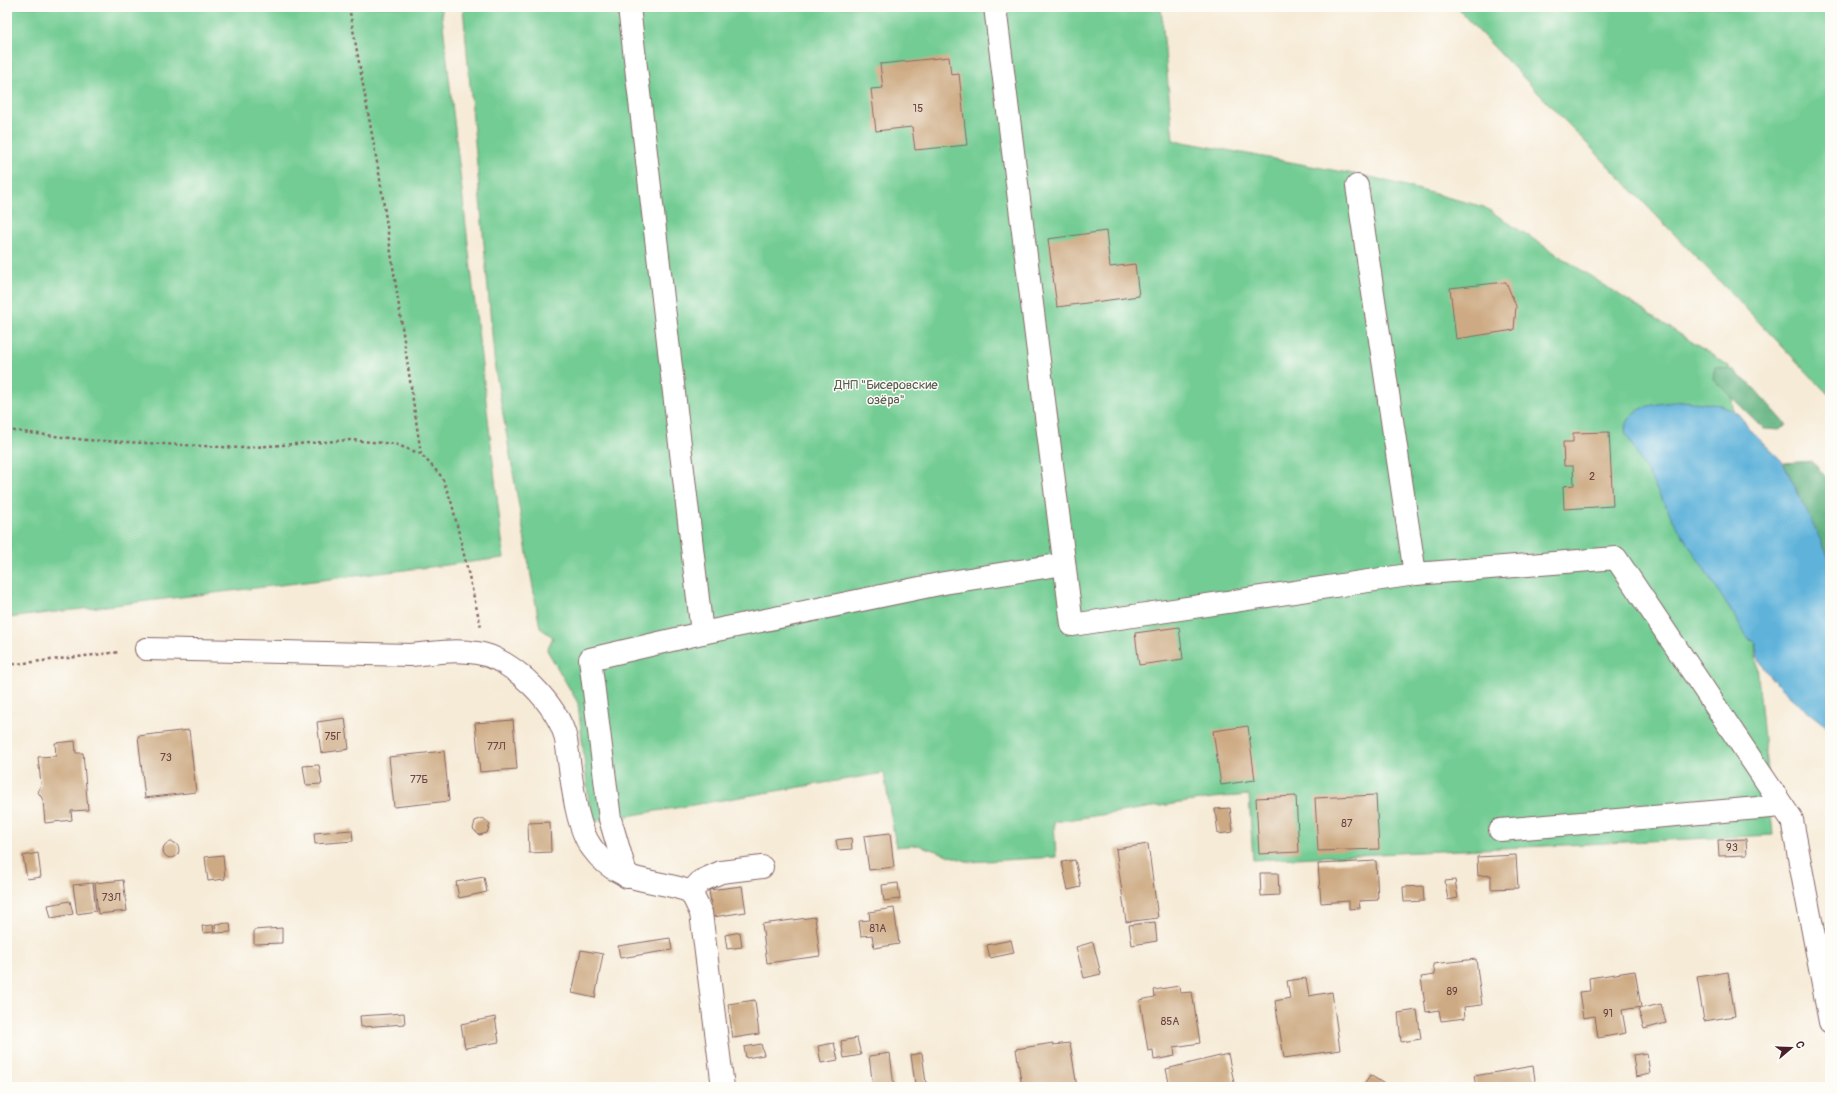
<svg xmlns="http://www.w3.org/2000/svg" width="1837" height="1094" font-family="Pangolin,sans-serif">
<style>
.green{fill:#72cc93;stroke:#5e765f}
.forest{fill:#5db07d;stroke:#546854}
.water{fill:#5fb2da;stroke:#546882}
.building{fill:#cdaa83}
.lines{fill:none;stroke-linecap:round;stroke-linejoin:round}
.minor-casing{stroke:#866667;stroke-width:24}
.path{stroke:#866667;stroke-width:2.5;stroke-dasharray:3 3;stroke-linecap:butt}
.minor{stroke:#fff;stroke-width:22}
.labels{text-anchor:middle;stroke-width:3;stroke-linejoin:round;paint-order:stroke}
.number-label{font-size:11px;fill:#6b4241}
.park-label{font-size:13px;fill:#585c4f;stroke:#fdfcf7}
</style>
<rect width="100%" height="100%" fill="#fdfcf7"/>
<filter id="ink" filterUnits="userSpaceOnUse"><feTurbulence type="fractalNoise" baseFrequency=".025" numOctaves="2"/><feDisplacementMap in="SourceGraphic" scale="8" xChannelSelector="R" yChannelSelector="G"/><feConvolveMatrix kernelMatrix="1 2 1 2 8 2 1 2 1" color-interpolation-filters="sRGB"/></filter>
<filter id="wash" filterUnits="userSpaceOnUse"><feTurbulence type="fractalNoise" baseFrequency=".012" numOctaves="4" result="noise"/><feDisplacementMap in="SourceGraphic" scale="16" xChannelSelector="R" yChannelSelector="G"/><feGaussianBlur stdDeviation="0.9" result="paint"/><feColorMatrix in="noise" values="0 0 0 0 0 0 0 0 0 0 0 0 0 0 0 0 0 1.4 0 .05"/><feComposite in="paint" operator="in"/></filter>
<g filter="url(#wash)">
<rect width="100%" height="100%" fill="#f6ebd7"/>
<g class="green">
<path d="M7 7H441L504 558 7 618Z"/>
<path d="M463 7H1161L1173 140 1375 178 1484 207 1729 366 1773 835 1253 860 1249 795 1213 798 1054 822 1056 857 969 862 918 845 896 847 884 773 591 822 578 703 547 650 553 637 540 628 495 368Z"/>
<path d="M1457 7H1830V396L1467 19Z"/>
</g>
<g class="forest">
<path d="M1715 367 1732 370 1752 386 1787 425 1779 430 1764 429 1713 379Z"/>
<path d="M1812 461 1830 482V580L1782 463Z"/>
</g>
<path class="water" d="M1683 401 1722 405 1738 414 1758 438 1783 462 1830 560V729C1808 712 1769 683 1758 658 1757 653 1756 648 1755 643L1748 638 1676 525 1625 432C1628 403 1661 404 1683 401Z"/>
<g id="blocks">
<g class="building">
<path d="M949 57 951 75 959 74 967 145 915 150 912 127 876 131 871 89 883 88 880 64Z"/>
<path d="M1106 231 1110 267 1135 264 1139 296 1057 307 1048 239Z"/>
<path d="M1506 282 1516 306 1514 330 1456 339 1450 288Z"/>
<path d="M1609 432 1613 506 1564 509 1563 486 1574 485 1573 466H1564L1563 442H1573V433Z"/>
<path d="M1179 627 1183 659 1139 665 1135 633Z"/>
<path d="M345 718 349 749 321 753 317 722Z"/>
<path d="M513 720 517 769 480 772 475 723Z"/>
<path d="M1248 726 1255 780 1221 785 1213 731Z"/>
<path d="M189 730 196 792 145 798 138 736Z"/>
<path d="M75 741 76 753H83L88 810 71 811 72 820 45 823 43 800 38 792 41 784 38 757 56 756 55 743Z"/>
<path d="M444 751 449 801 394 807 389 757Z"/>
<path d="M319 765 322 784 306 785 303 766Z"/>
<path d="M1376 795 1379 849 1318 851 1315 798Z"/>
<path d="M1296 796 1299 852 1259 854 1256 798Z"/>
<path d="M1230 808 1233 832 1218 834 1215 809Z"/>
<path d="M483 818 490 824 487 833 479 835 473 829 475 821Z"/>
<path d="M550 822 551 852 529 853 528 823Z"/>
<path d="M352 830 353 841 315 844 314 833Z"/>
<path d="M890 833 894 867 869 870 864 836Z"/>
<path d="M851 838 852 849 838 850 836 840Z"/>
<path d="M1746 839 1747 855 1719 856 1718 840Z"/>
<circle cx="171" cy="850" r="8"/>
<path d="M1148 844 1158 918 1126 922 1116 849Z"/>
<path d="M38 853 41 877 27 879 23 856Z"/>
<path d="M223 855 225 879 208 881 205 857Z"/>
<path d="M1516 855 1518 888 1491 889V875L1478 876 1477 857Z"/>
<path d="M1075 860 1081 887 1068 890 1062 862Z"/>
<path d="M1376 861 1378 900 1359 901 1360 908 1349 909V901L1321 903 1318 864Z"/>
<path d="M1260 873H1278L1279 895 1261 896Z"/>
<path d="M484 877 487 892 459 898 456 882Z"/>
<path d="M123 880 127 911 98 914 95 883Z"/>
<path d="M1455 880 1458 898 1448 900 1445 881Z"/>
<path d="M93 883 96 911 77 914 73 885Z"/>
<path d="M898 883 900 899 884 901 882 885Z"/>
<path d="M742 886 746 912 713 917 709 890Z"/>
<path d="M1423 886 1424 901 1404 902 1403 887Z"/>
<path d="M70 901 73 914 51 918 48 905Z"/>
<path d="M894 908 899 944 874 948 872 935 861 936 859 921 870 920 869 912Z"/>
<path d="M815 917 820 956 767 963 762 924Z"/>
<path d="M1155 922 1157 941 1132 945 1129 925Z"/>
<path d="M230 923 231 932 216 933 215 924Z"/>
<path d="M213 925 214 932 203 933 202 926Z"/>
<path d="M282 928V943L254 944V930Z"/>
<path d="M740 932 742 947 727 949 725 935Z"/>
<path d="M670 938 672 950 620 958 618 946Z"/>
<path d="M1011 940 1014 953 990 958 987 945Z"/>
<path d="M1093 942 1101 974 1084 978 1076 947Z"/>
<path d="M581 950 603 954 595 998 572 993Z"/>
<path d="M1476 959 1482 1005 1464 1007 1465 1018 1441 1021 1439 1010 1426 1012 1421 977 1435 975 1433 964Z"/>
<path d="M1635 971 1641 1007 1622 1010 1626 1033 1598 1038 1595 1016 1583 1018 1579 992 1590 991 1589 978Z"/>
<path d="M1728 972 1735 1016 1704 1021 1697 977Z"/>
<path d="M1306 978 1309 996 1332 992 1340 1050 1284 1058 1275 1001 1290 998 1287 981Z"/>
<path d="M1179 986 1180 993 1192 992 1200 1043 1174 1047 1175 1056 1154 1060 1153 1050 1148 1051 1140 1000 1155 997 1154 990Z"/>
<path d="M755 1000 759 1034 733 1038 728 1004Z"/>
<path d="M1661 1004 1666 1023 1644 1029 1638 1009Z"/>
<path d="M1417 1010 1421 1039 1401 1042 1398 1013Z"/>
<path d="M404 1013 405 1024 361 1027 360 1016Z"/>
<path d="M495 1017 499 1042 465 1048 461 1024Z"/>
<path d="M857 1038 861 1055 844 1058 841 1041Z"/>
<path d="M834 1043 838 1060 821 1063 818 1046Z"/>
<path d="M1053 1043V1045L1070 1043 1077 1087H1022L1016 1049Z"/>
<path d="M761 1044 764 1055 746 1058 744 1047Z"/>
<path d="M890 1053 894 1087H873L869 1056Z"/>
<path d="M922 1053 926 1083 915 1084 911 1055Z"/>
<path d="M1647 1053 1650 1074 1636 1077 1633 1055Z"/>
<path d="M1228 1054 1235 1087H1170L1166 1069Z"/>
<path d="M1533 1066 1536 1087H1476L1474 1076Z"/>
<path d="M1370 1075 1389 1087H1362Z"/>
</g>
</g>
</g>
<g filter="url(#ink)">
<use href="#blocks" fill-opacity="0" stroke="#866667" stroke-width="1"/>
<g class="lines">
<defs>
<g id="minor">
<path d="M629 7 702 633"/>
<path d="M995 7 1072 625 1415 574 1616 558 1792 820 1830 1022"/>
<path d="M1357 186 1415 574"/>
<path d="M146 649 411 655C432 653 455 649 477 653 511 657 560 706 566 740 571 769 574 825 592 848 620 887 654 877 691 892L701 913 723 1087"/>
<path d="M1500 830 1782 806"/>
<path d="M627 877 610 819 590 659 702 633 944 583 1064 564"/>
<path d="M691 892 701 881 721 872 762 867"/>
</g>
</defs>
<use href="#minor" class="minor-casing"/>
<g class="path">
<path d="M349 7 380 179 421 454"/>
<path d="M7 430 86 440 241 448 350 440 395 444 421 454 442 477 452 504 481 627"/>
<path d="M7 665 120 652"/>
</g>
<use href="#minor" class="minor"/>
</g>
</g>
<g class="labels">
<g class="number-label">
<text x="918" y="112">15</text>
<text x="1592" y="480">2</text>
<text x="333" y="740">75Г</text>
<text x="496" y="750">77Л</text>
<text x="166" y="761">73</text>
<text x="419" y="783">77Б</text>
<text x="1347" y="827">87</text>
<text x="1732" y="851">93</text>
<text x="111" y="901">73Л</text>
<text x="878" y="932">81А</text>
<text x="1452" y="995">89</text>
<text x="1608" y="1017">91</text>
<text x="1170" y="1025">85А</text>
</g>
<g class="park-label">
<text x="886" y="389">ДНП "Бисеровские<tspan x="886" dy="15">озёра"</tspan></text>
</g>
</g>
<rect width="1837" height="1094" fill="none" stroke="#fdfcf7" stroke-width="24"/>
<g transform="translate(1791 1048) rotate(71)" stroke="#fdfcf7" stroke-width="3" paint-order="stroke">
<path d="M0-3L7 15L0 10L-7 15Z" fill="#4a1f2b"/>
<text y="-6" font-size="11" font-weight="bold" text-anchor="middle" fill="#4a1f2b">С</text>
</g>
</svg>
